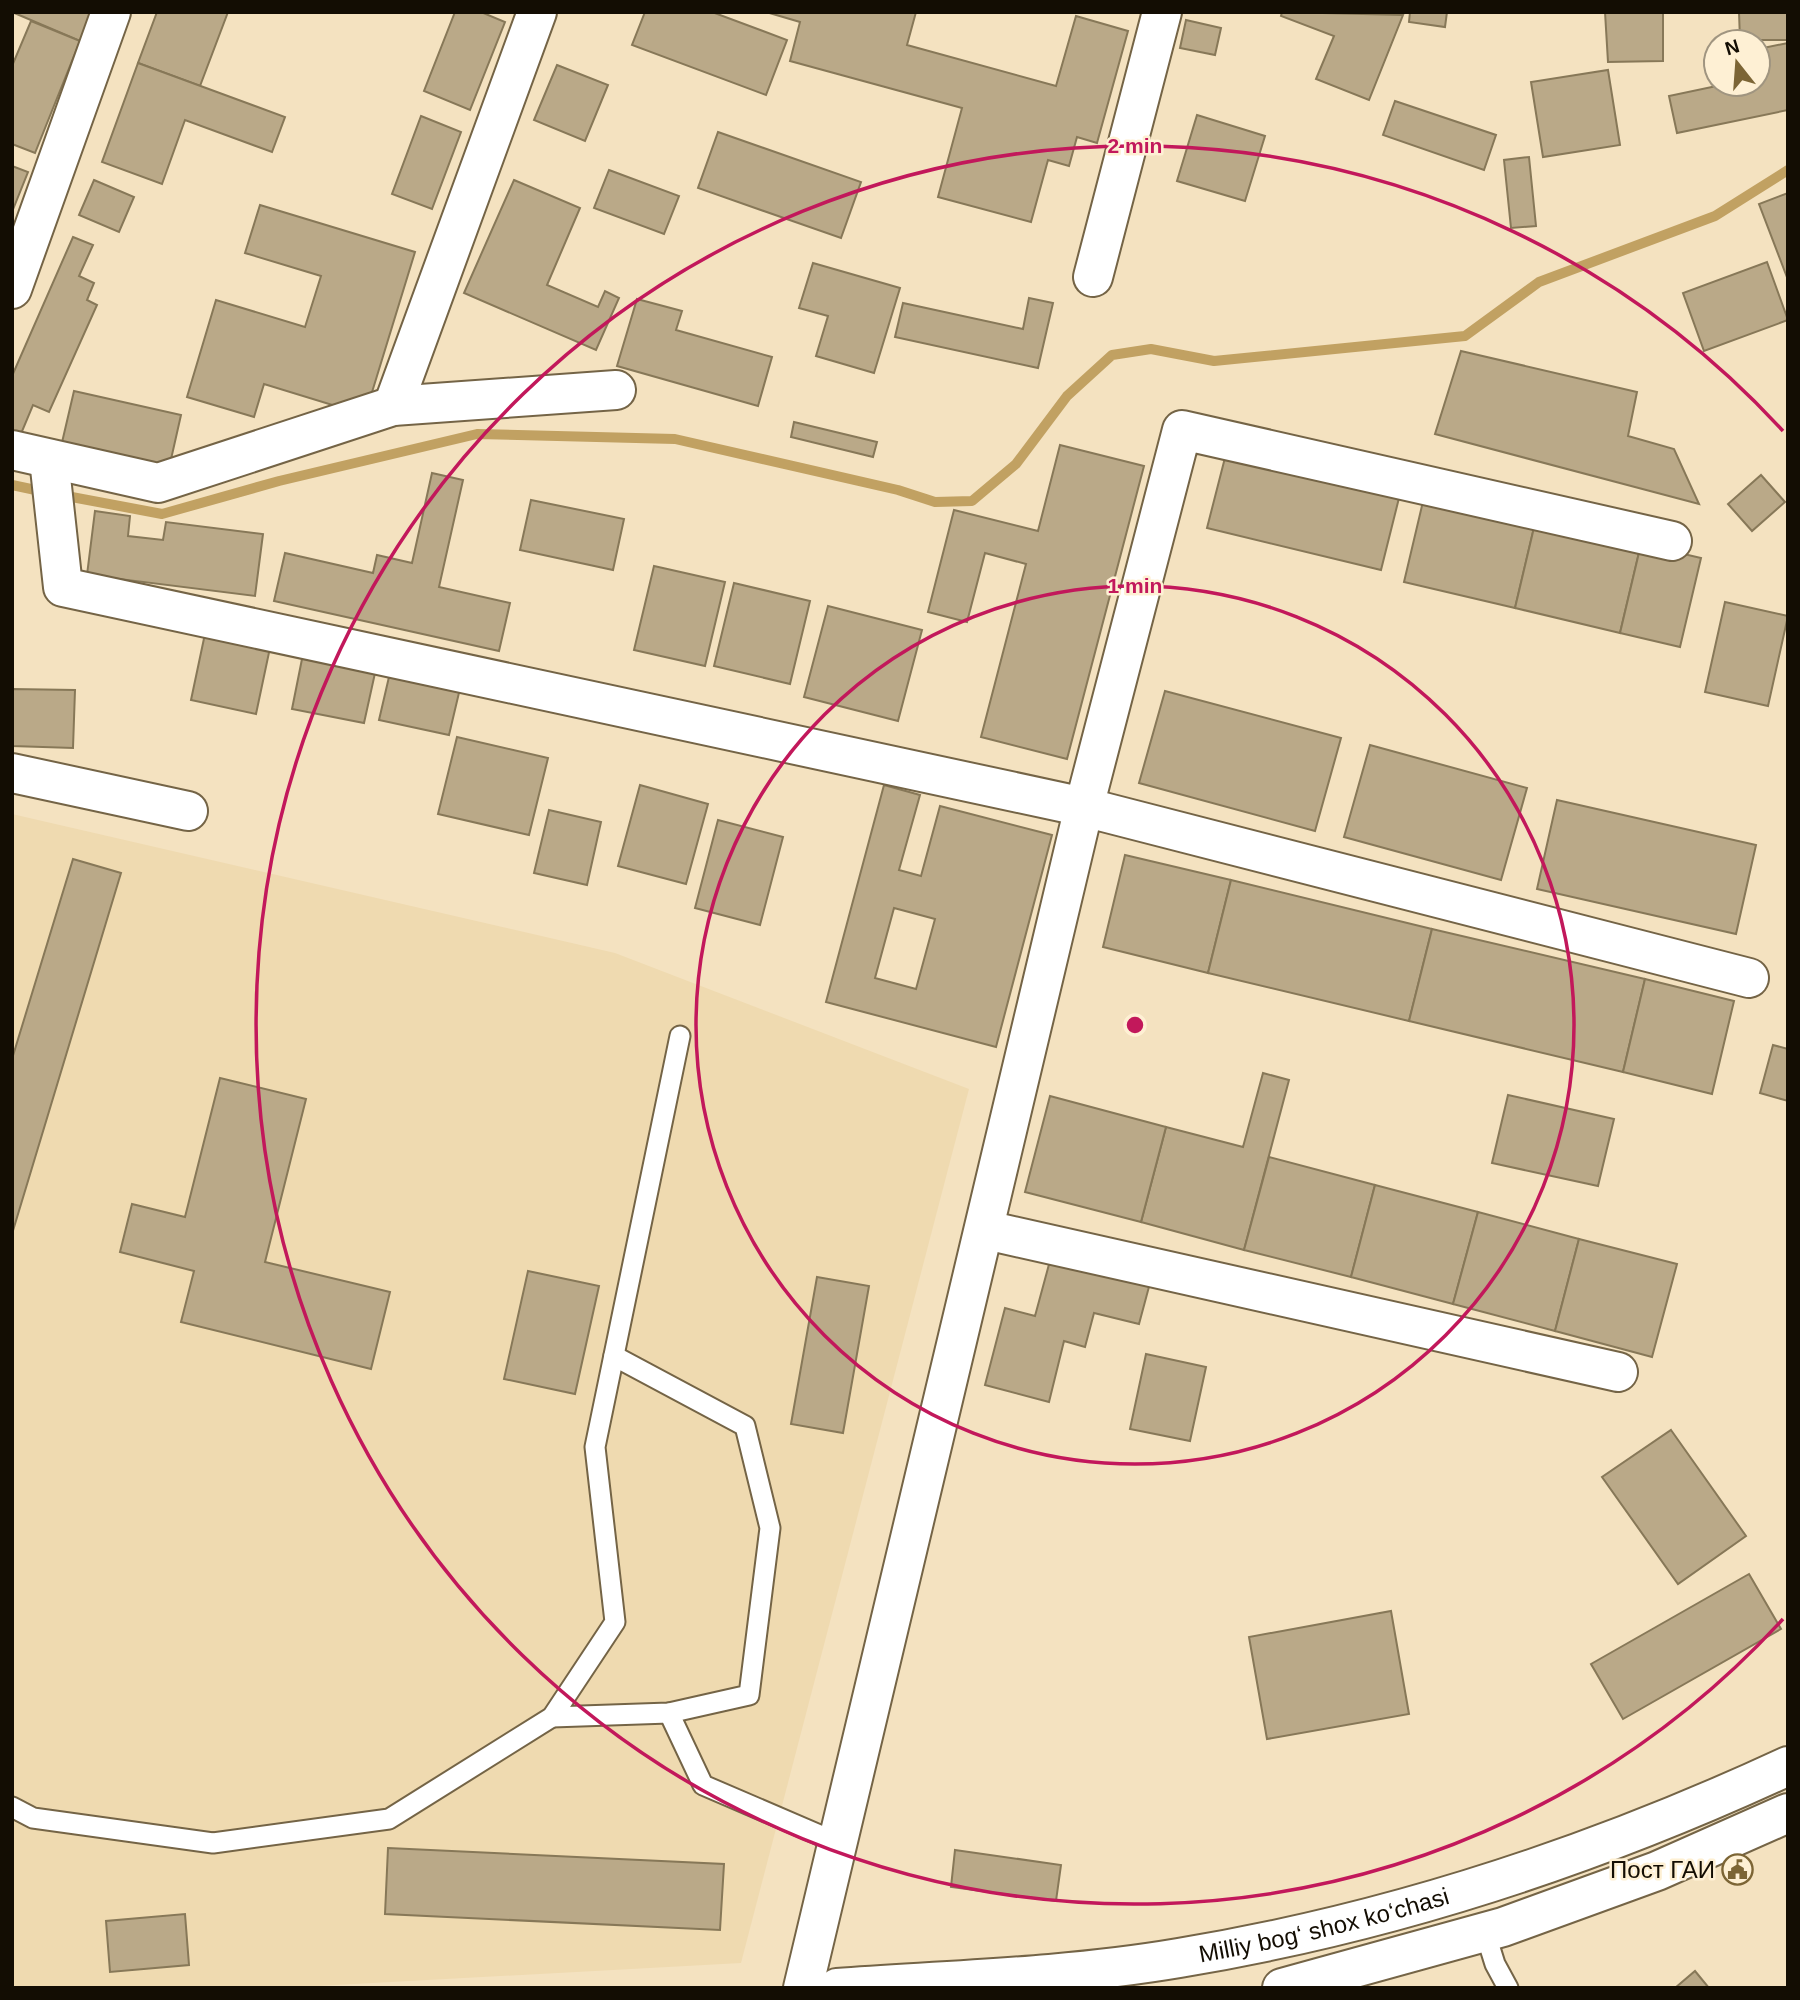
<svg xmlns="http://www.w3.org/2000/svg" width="1800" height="2000" font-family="Arial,sans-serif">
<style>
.built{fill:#efdab0}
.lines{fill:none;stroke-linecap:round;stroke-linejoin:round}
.stream{stroke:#c1a162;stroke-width:10}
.building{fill:#baa988;stroke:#877858;stroke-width:2;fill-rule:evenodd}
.service-casing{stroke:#746446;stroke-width:23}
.minor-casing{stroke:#746446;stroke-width:42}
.secondary-casing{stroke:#746446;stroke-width:42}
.service{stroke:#fff;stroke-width:19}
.minor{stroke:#fff;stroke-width:38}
.secondary{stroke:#fff;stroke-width:38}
.ring{fill:none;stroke:#c2185b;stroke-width:3.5}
.labels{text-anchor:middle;stroke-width:5;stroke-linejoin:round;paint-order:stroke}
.poi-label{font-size:24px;fill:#130d03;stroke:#fef0d4;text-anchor:end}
.street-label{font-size:24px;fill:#130d03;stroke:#fef0d4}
.centre{fill:#c2185b;stroke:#fef0d4;stroke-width:3.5}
.ring-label{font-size:21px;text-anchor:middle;font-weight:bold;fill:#c2185b;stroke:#fef0d4;stroke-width:5;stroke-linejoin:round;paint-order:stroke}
</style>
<rect width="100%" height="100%" fill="#f4e2c0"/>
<path class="built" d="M12 814 615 953 969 1089 741 1963 281 1988H12Z"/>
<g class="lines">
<g class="stream">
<path d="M12 485 45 492"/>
<path d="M61 495 162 514 279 481 477 434 675 439 898 490 935 502 972 501 1016 464 1067 396 1112 355 1151 349 1214 361 1465 336 1539 282 1715 216 1788 170"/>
</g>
</g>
<g class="building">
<path d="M12 12H92L80 41Z"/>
<path d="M157 12H228L200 86 138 63Z"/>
<path d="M455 12H481L505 22 470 110 424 91Z"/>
<path d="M645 12H712L787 40 766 95 632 45Z"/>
<path d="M766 12H916L907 45 1056 86 1076 16 1128 31 1097 143 1077 137 1069 166 1048 160 1031 222 938 197 962 108 790 61 800 22Z"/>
<path d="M1282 12 1403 15 1369 100 1316 79 1334 36 1281 16Z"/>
<path d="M1410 12H1447L1445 27 1409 22Z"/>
<path d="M1605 12H1663V61L1608 62Z"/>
<path d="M1739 12H1788V40H1740Z"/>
<path d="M1186 20 1221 28 1215 55 1180 48Z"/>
<path d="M31 21 80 41 35 153 12 144V66Z"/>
<path d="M1788 43V110L1677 133 1669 96 1726 84H1758V49Z"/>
<path d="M138 63 285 117 272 152 185 120 162 184 102 162Z"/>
<path d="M557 65 608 85 585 141 534 120Z"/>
<path d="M1608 70 1620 145 1543 157 1531 82Z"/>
<path d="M1395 101 1496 135 1484 170 1383 135Z"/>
<path d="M1197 115 1265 136 1245 201 1177 181Z"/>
<path d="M421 116 461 132 432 209 392 194Z"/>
<path d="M718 132 861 182 841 238 698 188Z"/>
<path d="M1529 157 1536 226 1511 228 1504 160Z"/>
<path d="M12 166 28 172 12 212Z"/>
<path d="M609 170 679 196 664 234 594 208Z"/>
<path d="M94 180 134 197 119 232 79 215Z"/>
<path d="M514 180 580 208 547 285 598 307 605 291 619 298 596 350 464 293Z"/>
<path d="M1788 193V280L1759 204Z"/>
<path d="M260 205 415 252 365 415 264 384 254 417 187 397 216 300 305 327 321 276 245 253Z"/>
<path d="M73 237 93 245 79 276 94 283 87 300 97 305 49 412 33 405 18 441 12 438V376Z"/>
<path d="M1767 262 1788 320 1704 351 1683 293Z"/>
<path d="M813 263 900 288 874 373 816 356 828 316 799 308Z"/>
<path d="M1029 298 1053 303 1038 368 895 337 903 303 1023 329Z"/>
<path d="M637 299 682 311 676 330 772 357 758 406 617 366Z"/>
<path d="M1461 351 1637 392 1628 436 1674 449 1699 504 1435 434Z"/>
<path d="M74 391 181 415 167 477 60 451Z"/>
<path d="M794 422 877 442 873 457 791 437Z"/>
<path d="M1060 445 1144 466 1067 759 981 737 1026 564 985 553 967 622 928 612 954 510 1038 531Z"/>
<path d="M1228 446 1401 490 1381 570 1207 528Z"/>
<path d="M432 473 463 480 439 587 510 603 499 651 274 601 285 553 373 573 377 555 412 563Z"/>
<path d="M1761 475 1785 502 1752 531 1728 504Z"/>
<path d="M1425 493 1536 519 1515 608 1404 582Z"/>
<path d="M531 500 624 519 613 570 520 550Z"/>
<path d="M95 511 130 516 128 536 163 540 166 522 263 534 255 596 87 575Z"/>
<path d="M1536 519 1641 544 1620 633 1515 608Z"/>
<path d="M1641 544 1701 558 1680 647 1620 633Z"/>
<path d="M654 566 725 582 705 666 634 650Z"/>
<path d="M734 583 810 601 790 684 714 666Z"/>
<path d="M1725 602 1788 616 1768 706 1705 692Z"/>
<path d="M828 606 922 630 898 721 804 697Z"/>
<path d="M206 629 271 643 256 714 191 700Z"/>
<path d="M304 649 377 664 364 723 292 709Z"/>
<path d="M392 664 462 680 449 735 379 720Z"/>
<path d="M12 689 75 690 73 748 12 746Z"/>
<path d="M1165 691 1341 738 1315 831 1139 783Z"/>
<path d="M457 737 548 758 529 835 438 814Z"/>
<path d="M1370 745 1527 788 1501 880 1344 837Z"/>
<path d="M640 785 708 804 686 884 618 866Z"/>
<path d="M884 785 920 795 899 870 921 876 940 806 1052 835 996 1047 826 1002ZM894 908 935 919 916 989 875 978Z"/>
<path d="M1557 800 1756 845 1736 934 1537 889Z"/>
<path d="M549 810 601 822 587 885 534 873Z"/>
<path d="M718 820 783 837 760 925 695 908Z"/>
<path d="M1125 855 1231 880 1208 973 1103 947Z"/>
<path d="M73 859 121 873 12 1234V1059Z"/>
<path d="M1231 880 1432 929 1409 1021 1208 973Z"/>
<path d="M1432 929 1645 979 1623 1072 1409 1021Z"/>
<path d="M1645 979 1734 1001 1712 1094 1623 1072Z"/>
<path d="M1773 1045 1788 1049V1101L1760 1093Z"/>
<path d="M1263 1073 1289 1080 1244 1250 1141 1222 1166 1127 1243 1147Z"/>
<path d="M220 1078 306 1099 265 1262 390 1292 371 1369 181 1322 194 1271 120 1252 132 1204 185 1217Z"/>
<path d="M1508 1095 1614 1119 1598 1186 1492 1163Z"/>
<path d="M1050 1096 1166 1127 1141 1222 1025 1192Z"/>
<path d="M1269 1157 1375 1185 1351 1277 1244 1250Z"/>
<path d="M1375 1185 1478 1212 1453 1304 1351 1277Z"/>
<path d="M1478 1212 1579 1239 1555 1331 1453 1304Z"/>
<path d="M1579 1239 1677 1264 1652 1357 1555 1331Z"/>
<path d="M1051 1257 1150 1283 1139 1324 1094 1313 1085 1347 1064 1341 1049 1402 985 1385 1005 1308 1035 1316Z"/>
<path d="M528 1271 599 1286 575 1394 504 1379Z"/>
<path d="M817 1277 869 1286 843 1433 791 1424Z"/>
<path d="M1146 1354 1206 1367 1190 1441 1130 1429Z"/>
<path d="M1671 1430 1746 1536 1678 1584 1602 1477Z"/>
<path d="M1749 1574 1781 1629 1623 1719 1591 1664Z"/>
<path d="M1391 1611 1409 1714 1267 1739 1249 1637Z"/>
<path d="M388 1848 724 1864 720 1930 385 1914Z"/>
<path d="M955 1850 1061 1865 1056 1901 951 1887Z"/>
<path d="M185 1914 189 1965 110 1972 106 1921Z"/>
<path d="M1695 1971 1709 1988H1675Z"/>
</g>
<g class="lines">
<defs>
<g id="service">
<path d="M669 1713 703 1785 838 1843"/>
<path d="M552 1717 669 1713 749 1695 770 1528 745 1426 614 1356"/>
<path d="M12 1807 33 1818 213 1843 389 1819 552 1717 615 1622 595 1447 680 1036"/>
<path d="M1485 1932 1495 1964 1508 1988"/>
</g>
<g id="minor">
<path d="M1093 277 1162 12"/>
<path d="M12 289 111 12"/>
<path d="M393 406 537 12"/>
<path d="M12 450 158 483 393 406 616 390"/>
<path d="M49 459 63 587 1084 807 1749 978"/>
<path d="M12 773 188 811"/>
<path d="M986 1230 1618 1372"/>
<path d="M803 1988 1084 807 1182 430 1672 541"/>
</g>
<g id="secondary">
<path id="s1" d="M837 1988C951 1980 1067 1977 1179 1958 1391 1923 1594 1856 1788 1766"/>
<path d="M1282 1988 1503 1927 1657 1871 1788 1813"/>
</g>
</defs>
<use href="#service" class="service-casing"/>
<use href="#minor" class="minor-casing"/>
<use href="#secondary" class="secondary-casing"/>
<use href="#service" class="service"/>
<use href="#minor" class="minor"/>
<use href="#secondary" class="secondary"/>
</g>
<g class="ring">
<circle cx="1135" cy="1025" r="439"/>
<path d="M1783 1619A879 879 0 1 1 1783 431"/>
</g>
<defs>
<symbol id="civic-ring" viewBox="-11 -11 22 22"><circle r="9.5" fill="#fef0d4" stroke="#7c6535" stroke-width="1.5"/><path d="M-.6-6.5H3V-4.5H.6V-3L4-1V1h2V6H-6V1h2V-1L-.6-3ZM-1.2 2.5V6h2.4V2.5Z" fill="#7c6535"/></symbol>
</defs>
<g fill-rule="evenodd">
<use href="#civic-ring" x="1720" y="1852" width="35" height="35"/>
</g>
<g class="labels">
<g class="poi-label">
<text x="1715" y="1878">Пост ГАИ</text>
</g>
<g class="street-label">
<text dy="8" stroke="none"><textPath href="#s1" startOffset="492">Milliy bog‘ shox ko‘chasi</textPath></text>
</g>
</g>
<circle cx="1135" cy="1025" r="10" class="centre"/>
<g class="ring-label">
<text x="1135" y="153">2 min</text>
<text x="1135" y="593">1 min</text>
</g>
<rect width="1800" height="2000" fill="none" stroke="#130d03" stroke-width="28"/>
<g transform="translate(1737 63) rotate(343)"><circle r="33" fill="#fef0d4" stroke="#a09580" stroke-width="2"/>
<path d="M0-5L12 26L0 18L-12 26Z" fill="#7c6535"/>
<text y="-10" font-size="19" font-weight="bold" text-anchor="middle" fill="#130d03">N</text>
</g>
</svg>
